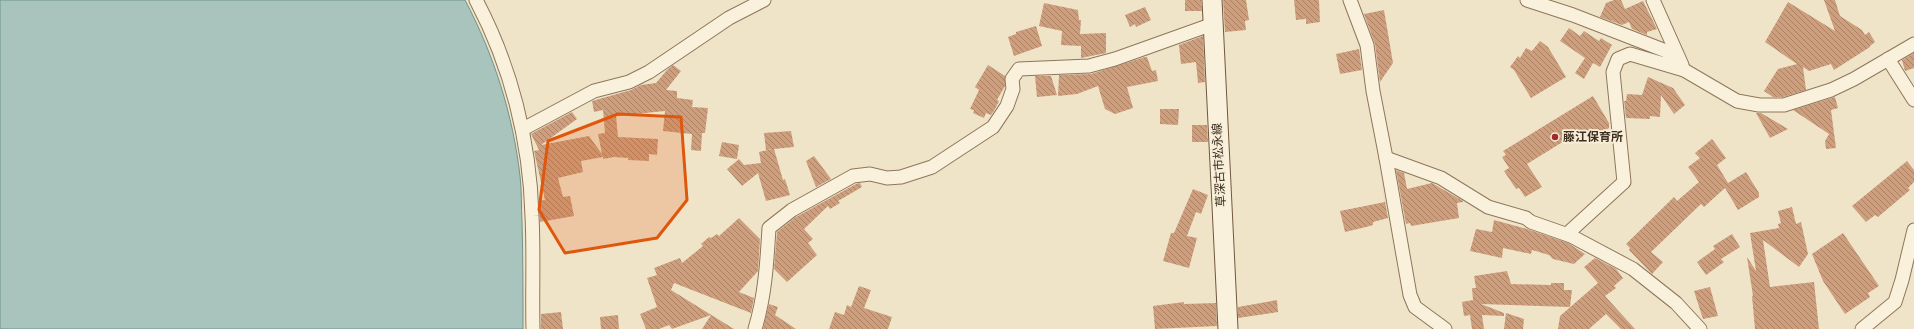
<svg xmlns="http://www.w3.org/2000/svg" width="1914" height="329" font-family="'Source Serif 4','Noto Sans JP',serif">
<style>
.water{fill:#a9c4bc;stroke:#6f938a}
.building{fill:url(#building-back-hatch)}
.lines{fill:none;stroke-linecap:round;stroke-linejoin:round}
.minor-casing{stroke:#8d765c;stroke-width:15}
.secondary-casing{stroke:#6f573f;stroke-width:21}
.minor{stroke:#faf1dc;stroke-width:13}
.secondary{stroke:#faf1dc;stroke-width:19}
.marked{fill:#df570d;fill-opacity:0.2;stroke:#df570d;stroke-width:3;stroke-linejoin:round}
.poi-dot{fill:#9e2a2b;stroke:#f7eed8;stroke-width:1.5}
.labels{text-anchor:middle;stroke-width:3.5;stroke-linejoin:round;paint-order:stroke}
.poi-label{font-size:12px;font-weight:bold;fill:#3d2e20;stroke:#f7eed8;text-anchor:start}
.street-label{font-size:12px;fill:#3d2e20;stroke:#f7eed8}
</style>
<defs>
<pattern id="building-back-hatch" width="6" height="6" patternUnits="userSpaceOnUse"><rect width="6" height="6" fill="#cf9f7d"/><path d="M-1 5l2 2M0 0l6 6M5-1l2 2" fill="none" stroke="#a98266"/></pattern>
</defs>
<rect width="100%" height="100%" fill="#f0e4c8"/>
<path class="water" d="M0 0H465C494 55 513 115 520 176 522 192 521 207 522 222 523 258 523 293 523 329H0Z"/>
<g class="building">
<path d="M1185 0H1201L1202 11H1185Z"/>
<path d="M1223 0H1246L1249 20 1245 21 1246 30 1225 32Z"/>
<path d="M1294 0H1319L1320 22 1306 24V19L1296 20Z"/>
<path d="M1614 0H1621L1625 9 1643 1 1657 29 1647 32V35L1632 29 1629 22 1622 25 1600 17 1606 3Z"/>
<path d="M1824 0H1835L1840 16 1862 30 1865 35 1869 32 1875 42 1870 46V47L1834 70 1831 64 1809 71 1803 67 1806 90 1783 97H1773L1764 91 1778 69 1797 64 1765 42 1788 2 1835 31Z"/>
<path d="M1044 3 1078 10 1079 20H1081L1080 34 1106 33V53L1081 58V46L1061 45 1062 31 1039 26Z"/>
<path d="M1145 7 1151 20 1136 27 1135 24 1130 27 1125 15Z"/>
<path d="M1384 10 1393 63 1380 82 1375 44 1364 14Z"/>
<path d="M1036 26 1042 46 1014 56 1008 37 1016 34V32Z"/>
<path d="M1569 28 1580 36 1584 31 1599 41 1601 38 1612 45 1600 67 1593 63 1584 79 1575 73 1585 58 1560 41Z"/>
<path d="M1203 36 1205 82 1198 83 1196 62 1181 64 1179 45Z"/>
<path d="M1540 41 1548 47 1566 77 1531 98 1514 70 1510 67 1518 56 1520 58 1526 48 1532 51Z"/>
<path d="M1359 49 1362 70 1340 74 1336 54Z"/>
<path d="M1914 53V68L1905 71 1902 60Z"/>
<path d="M1145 57H1147L1152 71 1156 70 1158 81 1127 87 1133 108 1115 114 1105 109 1098 86 1077 94 1058 96 1059 75 1091 74Z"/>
<path d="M673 65 681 71 666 90 677 91V98L693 100 692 107 708 108 705 133H702L701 151 691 150 692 134 663 131 665 111 616 116 618 137 658 139 657 155 649 154V161L628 160V158L614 157 603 159V157L581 161 583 172 558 178 563 197 570 196 574 216 540 222 539 201 545 200 534 151 539 150 531 134 572 112 577 119 541 145 589 136 602 154 598 134 605 133 603 110 594 112 592 101 631 90 641 85 656 83 667 70Z"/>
<path d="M988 65 1005 76V86L997 100 999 101 995 109 991 115 986 113 984 118 973 113 974 110 970 109 979 90 975 87Z"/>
<path d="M1035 76H1051L1057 95 1037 97Z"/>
<path d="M1648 77 1673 88 1685 105 1674 114 1661 95 1660 117 1650 116V119L1626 118 1624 101H1626L1627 94 1642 95Z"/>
<path d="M1593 96 1609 123V128L1593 137 1590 133 1585 135 1582 130 1527 164 1542 187 1525 197 1519 188 1516 189 1504 171 1509 168 1502 157 1506 155 1503 151Z"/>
<path d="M1835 97 1838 108 1831 110 1836 148 1826 149 1825 141 1829 134 1793 110Z"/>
<path d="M1160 109H1179L1178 125 1160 124Z"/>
<path d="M1756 113H1761L1788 129 1770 138Z"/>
<path d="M1192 125H1207L1208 142H1192Z"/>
<path d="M791 131 794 147 774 149 783 180 785 179 790 195 766 201 758 173 742 186 727 169 739 159 744 165 761 163 759 152 772 149 766 150 764 133Z"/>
<path d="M1712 139 1726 158 1717 165 1728 183 1746 172 1759 193V197L1738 210 1725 188 1704 207 1701 204 1651 252 1663 262 1652 274 1629 250 1630 248 1626 244 1674 197 1677 201 1699 182 1688 167 1700 158 1695 153Z"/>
<path d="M722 142 739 145 737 159 719 156Z"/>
<path d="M814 156 831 179 816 187 806 161Z"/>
<path d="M1907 161 1914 170V182L1908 188 1910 190 1878 217 1875 215 1866 222 1852 206Z"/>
<path d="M1379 168 1388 218 1373 222V225L1366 227 1345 232 1340 211 1385 202Z"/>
<path d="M1396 170 1404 173 1407 189 1432 183 1463 201V202L1457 203 1459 218 1411 226 1410 223 1406 224Z"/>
<path d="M860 183 862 187 838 201 840 203 830 209 828 206 804 229 813 239 808 243 817 255 787 282 774 269 777 232 796 217 856 184Z"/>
<path d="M1193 189 1208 195 1201 214 1196 212 1187 236 1197 238 1189 268 1163 261 1171 233H1174Z"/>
<path d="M1792 207 1796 224 1801 222 1808 254 1799 267 1763 240 1770 287 1814 282 1819 329H1755L1752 296H1753L1747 257 1756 271 1750 233 1779 228 1778 224 1781 223 1778 211Z"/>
<path d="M739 218 760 239 758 271 739 292 754 298 751 313 674 283 671 290 734 329H702L711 315 672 329 669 325 659 329H646L640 314 657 307 647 278 657 275 654 268 680 258 682 263 703 246 701 244 709 237 711 238 717 234 719 236Z"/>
<path d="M1494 220 1527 229 1568 243 1585 254 1574 264 1553 259 1549 255 1532 250 1531 254 1503 248 1502 258 1470 251 1476 229 1492 232Z"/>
<path d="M1843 233 1879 286 1868 293 1870 297 1845 314 1823 281 1812 254Z"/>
<path d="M1732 234 1740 247 1721 259 1724 262 1706 275 1697 262 1715 249 1713 246Z"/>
<path d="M1595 258 1616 269 1623 278 1614 286 1616 288 1605 296 1635 329H1621L1606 314 1589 329H1558L1560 316 1598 283 1584 267Z"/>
<path d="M1507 271 1511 284 1551 285V283H1564V290H1572L1570 307 1481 304 1504 313V316L1482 315 1484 329H1472L1470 315 1464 316 1462 302 1473 300 1472 288H1476L1474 276Z"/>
<path d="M859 286 871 290 864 308 892 317 888 329H829L835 312 844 315 847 305 851 307Z"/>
<path d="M1710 287 1718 316 1703 319 1694 291Z"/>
<path d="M1277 300 1278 312 1238 318V307Z"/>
<path d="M1184 302V304L1216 303 1217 326 1155 329 1153 306Z"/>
<path d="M769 304 778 307 775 315 796 329H763Z"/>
<path d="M561 312 563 329H541V314Z"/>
<path d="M1506 313 1524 319 1523 329H1504Z"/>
<path d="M618 315 619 329H601L600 317Z"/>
</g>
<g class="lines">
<defs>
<g id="minor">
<path d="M476 0C511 66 530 141 532 216 534 254 532 291 533 329"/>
<path d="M1350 0 1367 45 1373 91 1386 158 1410 295 1415 307 1445 329"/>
<path d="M1527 0 1573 15 1666 51 1684 70 1737 101 1759 105H1784L1831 90 1854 79 1914 44"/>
<path d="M1653 0 1682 65"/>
<path d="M1888 59 1914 100"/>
<path d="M523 129 594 91 629 82 649 72 729 18 764 0"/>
<path d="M1386 158 1441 178 1488 207 1526 218 1531 222 1571 236 1633 269 1676 303 1700 329"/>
<path d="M1571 236 1567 234 1624 182 1613 72 1618 59 1630 54 1684 70"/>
<path d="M755 329C765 296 767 262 769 228L792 210 853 176 870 174 887 178 901 177 932 167 993 127 1007 106 1013 89 1012 79 1019 69 1089 66 1115 59 1213 24"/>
<path d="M1862 329 1895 302 1902 280 1914 230"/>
</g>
<path id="secondary" d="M1212 0 1228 329"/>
</defs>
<use href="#minor" class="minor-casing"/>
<use href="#secondary" class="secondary-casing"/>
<use href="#minor" class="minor"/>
<use href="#secondary" class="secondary"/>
</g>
<path class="marked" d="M618 114 681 117 687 200 657 238 565 253 539 210 548 141Z"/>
<circle class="poi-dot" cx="1555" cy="137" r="4"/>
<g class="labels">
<g class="poi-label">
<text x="1563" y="141">藤江保育所</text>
</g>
<g class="street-label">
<text transform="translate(1219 165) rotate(-93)" y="4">草深古市松永線</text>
</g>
</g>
</svg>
